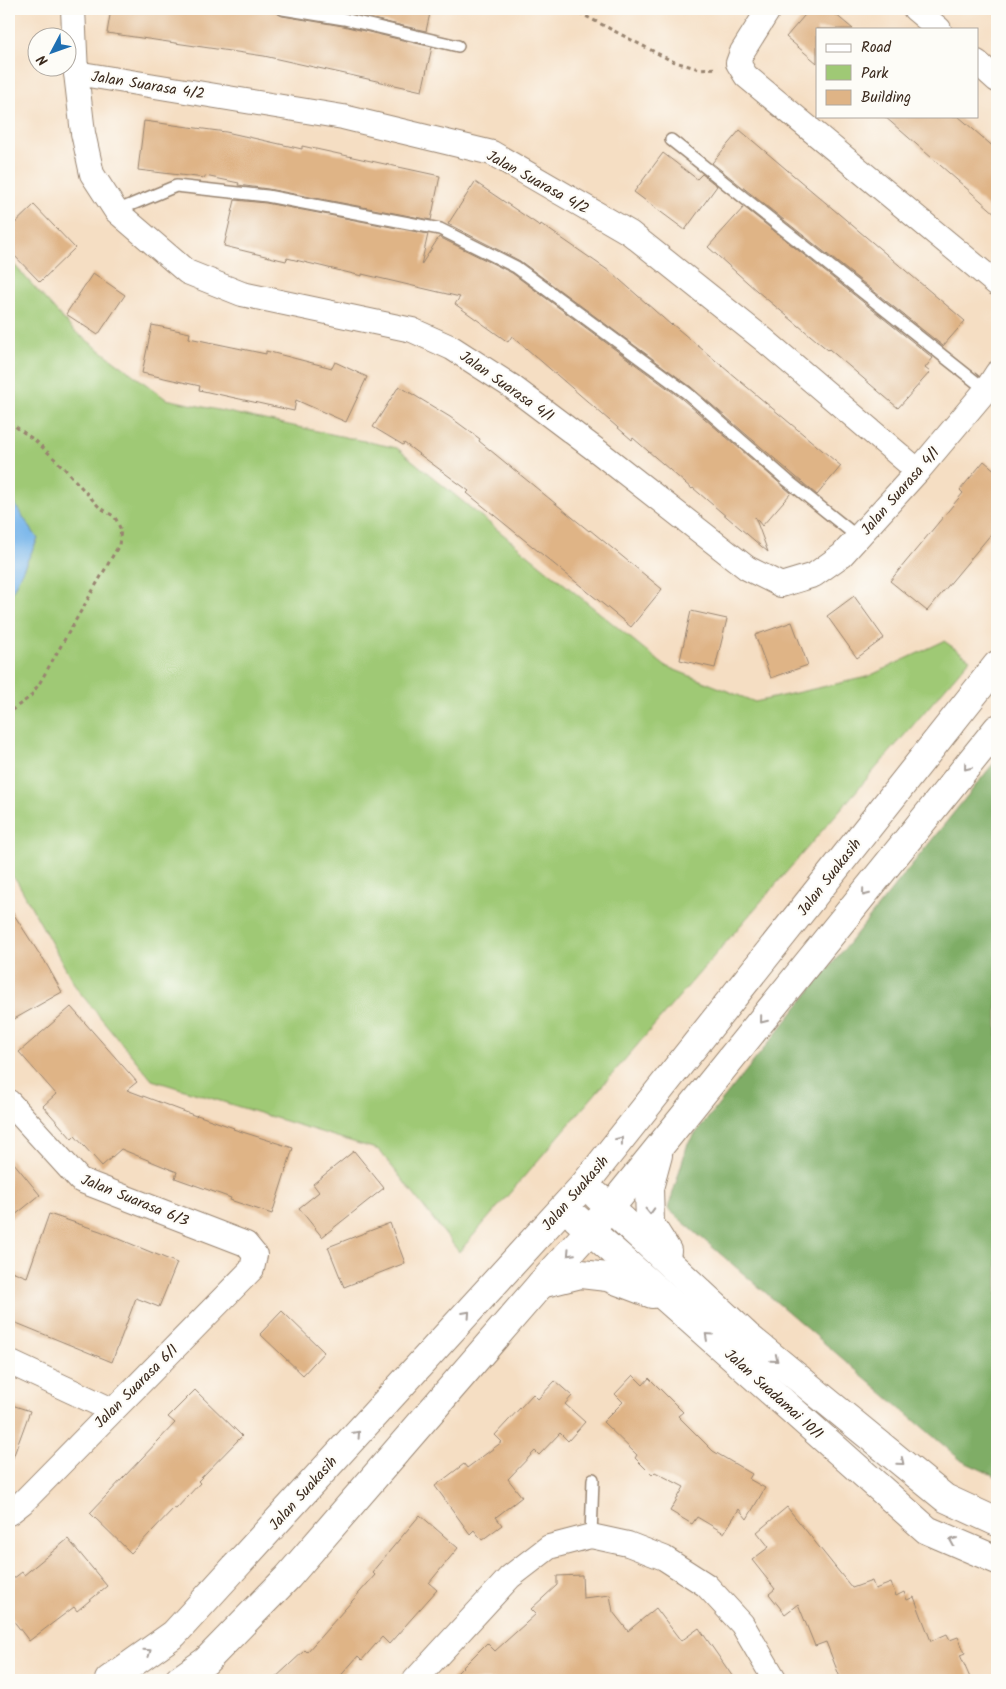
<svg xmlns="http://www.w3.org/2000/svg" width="1006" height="1689" font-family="Kalam,sans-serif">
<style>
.green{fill:#9fc975;stroke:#6d7a4a}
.forest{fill:#7fad66;stroke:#5d6c42}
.water{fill:#77b5ea;stroke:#597084}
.building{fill:#dfb486}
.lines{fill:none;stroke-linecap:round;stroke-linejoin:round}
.lane-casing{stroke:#988470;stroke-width:14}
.street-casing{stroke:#988470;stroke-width:26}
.secondary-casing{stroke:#988470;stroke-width:30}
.path{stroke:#988470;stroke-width:3;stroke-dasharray:4 4;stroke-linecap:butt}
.lane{stroke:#fff;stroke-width:11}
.street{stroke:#fff;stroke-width:24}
.secondary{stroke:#fff;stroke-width:28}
.oneway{stroke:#a79f9a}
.labels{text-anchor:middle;stroke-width:4.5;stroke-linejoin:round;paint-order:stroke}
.street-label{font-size:15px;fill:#3b2a1e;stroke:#fdfcf7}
</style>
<rect width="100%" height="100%" fill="#fdfcf7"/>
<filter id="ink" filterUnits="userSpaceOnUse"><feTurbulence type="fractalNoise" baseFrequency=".02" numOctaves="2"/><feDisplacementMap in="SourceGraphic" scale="10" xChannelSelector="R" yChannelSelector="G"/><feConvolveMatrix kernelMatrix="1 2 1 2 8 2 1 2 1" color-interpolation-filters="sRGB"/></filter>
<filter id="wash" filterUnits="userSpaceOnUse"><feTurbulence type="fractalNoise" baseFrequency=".0096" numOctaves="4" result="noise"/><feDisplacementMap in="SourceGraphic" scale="20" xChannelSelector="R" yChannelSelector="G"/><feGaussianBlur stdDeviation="1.12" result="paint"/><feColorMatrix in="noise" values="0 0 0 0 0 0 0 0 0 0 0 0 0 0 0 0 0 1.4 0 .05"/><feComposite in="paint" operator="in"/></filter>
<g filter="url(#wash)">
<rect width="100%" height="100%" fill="#f5dec3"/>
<path class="green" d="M9 259 73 330 166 399 397 448 665 666 755 702 867 677 944 641 970 659 459 1252 379 1150 152 1080 77 989 17 881 9 873Z"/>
<path class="forest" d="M997 759V1477L962 1461 668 1209 688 1143Z"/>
<path class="water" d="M9 496 38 539 9 598Z"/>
<g id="blocks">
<g class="building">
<path d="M111 9H276L278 14 282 16 343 26 432 47 422 91 264 56 107 33Z"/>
<path d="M328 9H431L426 31Z"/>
<path d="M810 9H829L853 29H817V63L786 37Z"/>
<path d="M884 116H958L997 150V215Z"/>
<path d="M144 121 226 132 302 149V146L440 176 431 220 268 189 238 185 239 183 205 176V178L138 170Z"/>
<path d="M740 130 965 321 943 346 712 163Z"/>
<path d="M663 153 697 179 702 174 717 186 685 230 634 192Z"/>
<path d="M475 182 540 226 541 224 612 273 671 325 672 324 841 466 817 495 691 387 520 261 448 224Z"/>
<path d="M235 200 266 203 428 234 421 265 439 237 512 273 682 399 791 493 762 526 755 517 768 552 693 488 692 489 633 438 632 440 512 336 508 342 455 304 460 297 362 274V276L287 258 286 261 224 246Z"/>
<path d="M34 205 75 248 40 282 9 250V229Z"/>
<path d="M744 207 933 358 925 368 930 372 898 408 829 349 828 350 757 291 708 247Z"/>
<path d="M93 273 125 295 98 335 66 314Z"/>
<path d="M152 325 190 333 189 338 266 354V351L332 368 335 362 367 377 346 422 296 400 294 411 199 390 200 386 142 373Z"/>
<path d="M399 386 450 417 480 439 479 441 589 531 590 530 662 589 631 627 467 493 469 491 404 443 403 445 373 427Z"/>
<path d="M984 461 997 472V527L927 611 890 581 963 493 960 490Z"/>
<path d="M854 596 884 638 857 658 827 616Z"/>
<path d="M691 611 727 619 715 668 680 660Z"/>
<path d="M792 622 808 665 771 678 755 635Z"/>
<path d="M9 907 42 958H43L62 992 9 1022Z"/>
<path d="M71 1007 137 1082 127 1090 196 1116 197 1115 234 1128 233 1129 293 1148 272 1214 230 1200 231 1198 175 1178 177 1172 121 1149 102 1166 75 1136 72 1139 43 1106 56 1094 19 1052Z"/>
<path d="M354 1151 384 1188 322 1237 299 1208 319 1192 313 1184Z"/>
<path d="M9 1157 40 1195 9 1220Z"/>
<path d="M49 1214 100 1231 177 1263 159 1307 136 1298 112 1362 9 1320V1270L27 1277Z"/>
<path d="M390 1223 405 1263 344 1287 328 1247Z"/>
<path d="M282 1311 324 1352 303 1375 260 1334Z"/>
<path d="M633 1375 643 1385 649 1378 683 1412 678 1416 713 1451 752 1474 749 1479 765 1488 747 1519 739 1509 724 1533 697 1517 692 1524 670 1511 684 1487 655 1472 652 1475 635 1458 637 1455 603 1422 623 1402 615 1394Z"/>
<path d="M555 1381 572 1396 565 1404 585 1422 568 1441 560 1433 539 1455 535 1451 508 1479 522 1497 496 1517 502 1525 482 1540 474 1530 470 1534 435 1486 464 1464 467 1468 502 1442 495 1435 533 1394 538 1399Z"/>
<path d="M195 1390 242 1436 198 1481 200 1483 176 1509 174 1508 131 1553 90 1513 175 1423 168 1417Z"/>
<path d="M9 1404 30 1411 11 1463H9Z"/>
<path d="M787 1507 852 1588 872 1581 875 1589 891 1583 896 1596 904 1592 907 1600 914 1597 931 1641 947 1634 950 1640 958 1637 965 1653 960 1655 971 1680H841L826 1642 815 1646 798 1604 785 1614 769 1594 775 1589 752 1560 769 1547 757 1532Z"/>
<path d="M420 1515 458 1548 429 1583 437 1590 389 1644 382 1637 362 1660 358 1656 337 1680H273L305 1650 307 1652 375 1575 372 1572Z"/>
<path d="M68 1539 107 1586 77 1611 74 1607 29 1641 9 1615V1582L22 1572 24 1575Z"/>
<path d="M582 1575 583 1598 610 1595 613 1612 628 1631 656 1608 681 1641 699 1628 735 1680H450L487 1643 495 1651 536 1614 531 1609 557 1585V1576Z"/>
</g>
</g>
</g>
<g filter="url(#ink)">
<use href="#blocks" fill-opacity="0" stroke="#988470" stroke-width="1"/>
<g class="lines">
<defs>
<g id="lane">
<path d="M283 9 344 19 458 46"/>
<path d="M671 140 986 390"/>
<path d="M116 211 176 186 267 196 440 229 516 267 687 393 788 481 859 538"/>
<path d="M591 1536 593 1479"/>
</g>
<g id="street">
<path d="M73 9 76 73 83 133 92 174 116 211 187 272 242 294 412 330 452 348 511 386 600 453 747 568 781 585 814 575 842 555 918 471 986 390 997 373"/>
<path d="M769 9 742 52 738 63 746 76 997 284"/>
<path d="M915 9 939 29"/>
<path d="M977 62 997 80"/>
<path d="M76 73 343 117 492 153 630 233 763 339 918 471"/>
<path d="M9 1102 80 1180 246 1244 255 1255 252 1269 23 1502 9 1513"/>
<path d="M9 1362 112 1410"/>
<path d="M415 1680 510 1577 549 1547 591 1536 628 1544 664 1558 706 1585 742 1624 775 1680"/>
</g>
<g id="secondary">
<path d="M658 1155 649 1188 650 1224 667 1251"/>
<path d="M597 1196 747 1336 945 1498 997 1522"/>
<path d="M576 1218 927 1530 997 1560"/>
<path d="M541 1284 581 1274 607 1277 652 1294"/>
<path d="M109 1680 174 1634 584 1185 997 665"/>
<path d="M179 1680 206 1661 288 1577 541 1284 610 1208 997 729"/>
</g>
</defs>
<use href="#lane" class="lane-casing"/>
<use href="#street" class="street-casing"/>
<use href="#secondary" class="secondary-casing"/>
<g class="path">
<path d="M572 9 672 61 699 69 717 68"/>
<path d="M9 422 37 442 64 468 99 507 115 517 121 530 119 545 39 684 30 697 9 712"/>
</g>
<use href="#lane" class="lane"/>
<use href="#street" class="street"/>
<use href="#secondary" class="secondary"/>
</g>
<defs><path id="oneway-chevron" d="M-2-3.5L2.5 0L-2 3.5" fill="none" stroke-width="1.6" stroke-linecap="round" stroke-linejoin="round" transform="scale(1.25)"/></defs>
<g class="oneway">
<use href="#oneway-chevron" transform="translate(967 767) rotate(129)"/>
<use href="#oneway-chevron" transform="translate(865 893) rotate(129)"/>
<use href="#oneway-chevron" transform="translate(763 1020) rotate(129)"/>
<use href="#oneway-chevron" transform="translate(620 1140) rotate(-52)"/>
<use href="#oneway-chevron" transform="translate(650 1211) rotate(88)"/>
<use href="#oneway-chevron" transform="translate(570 1253) rotate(133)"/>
<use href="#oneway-chevron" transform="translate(467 1314) rotate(-48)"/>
<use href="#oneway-chevron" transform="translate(708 1336) rotate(-138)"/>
<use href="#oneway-chevron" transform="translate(775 1359) rotate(39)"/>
<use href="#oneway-chevron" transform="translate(357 1434) rotate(-48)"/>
<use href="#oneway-chevron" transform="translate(901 1462) rotate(39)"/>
<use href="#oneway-chevron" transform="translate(953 1541) rotate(-157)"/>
<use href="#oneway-chevron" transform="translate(148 1652) rotate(-35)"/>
</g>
</g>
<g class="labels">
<g class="street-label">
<text transform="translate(148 85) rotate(9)" y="5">Jalan Suarasa 4/2</text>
<text transform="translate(538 182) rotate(29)" y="5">Jalan Suarasa 4/2</text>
<text transform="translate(507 386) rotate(35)" y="5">Jalan Suarasa 4/1</text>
<text transform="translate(900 491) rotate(-49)" y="5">Jalan Suarasa 4/1</text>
<text transform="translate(829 877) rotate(-52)" y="5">Jalan Suakasih</text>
<text transform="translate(575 1193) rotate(-49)" y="5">Jalan Suakasih</text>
<text transform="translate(135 1200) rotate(22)" y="5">Jalan Suarasa 6/3</text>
<text transform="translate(136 1386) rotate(-45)" y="5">Jalan Suarasa 6/1</text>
<text transform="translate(774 1394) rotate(42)" y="5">Jalan Suadamai 10/1</text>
<text transform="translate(303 1493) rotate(-48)" y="5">Jalan Suakasih</text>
</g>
</g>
<rect width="1006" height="1689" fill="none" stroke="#fdfcf7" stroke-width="30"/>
<rect x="816" y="28" width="162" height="90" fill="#fdfcf7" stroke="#afa8a0"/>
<rect x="826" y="44" width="25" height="8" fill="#ffffff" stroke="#afa8a0"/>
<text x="861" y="52" font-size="15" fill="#3b2a1e">Road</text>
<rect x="826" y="65" width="25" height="15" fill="#9fc975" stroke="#afa8a0"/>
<text x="861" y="78" font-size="15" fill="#3b2a1e">Park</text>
<rect x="826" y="90" width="25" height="15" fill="#dfb486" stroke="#afa8a0"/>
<text x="861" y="102" font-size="15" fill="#3b2a1e">Building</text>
<g transform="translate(52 52) rotate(229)"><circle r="24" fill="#fdfcf7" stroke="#afa8a0"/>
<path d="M0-4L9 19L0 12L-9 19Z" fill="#1f6fb2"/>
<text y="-8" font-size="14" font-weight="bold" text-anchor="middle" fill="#3b2a1e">N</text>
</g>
</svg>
